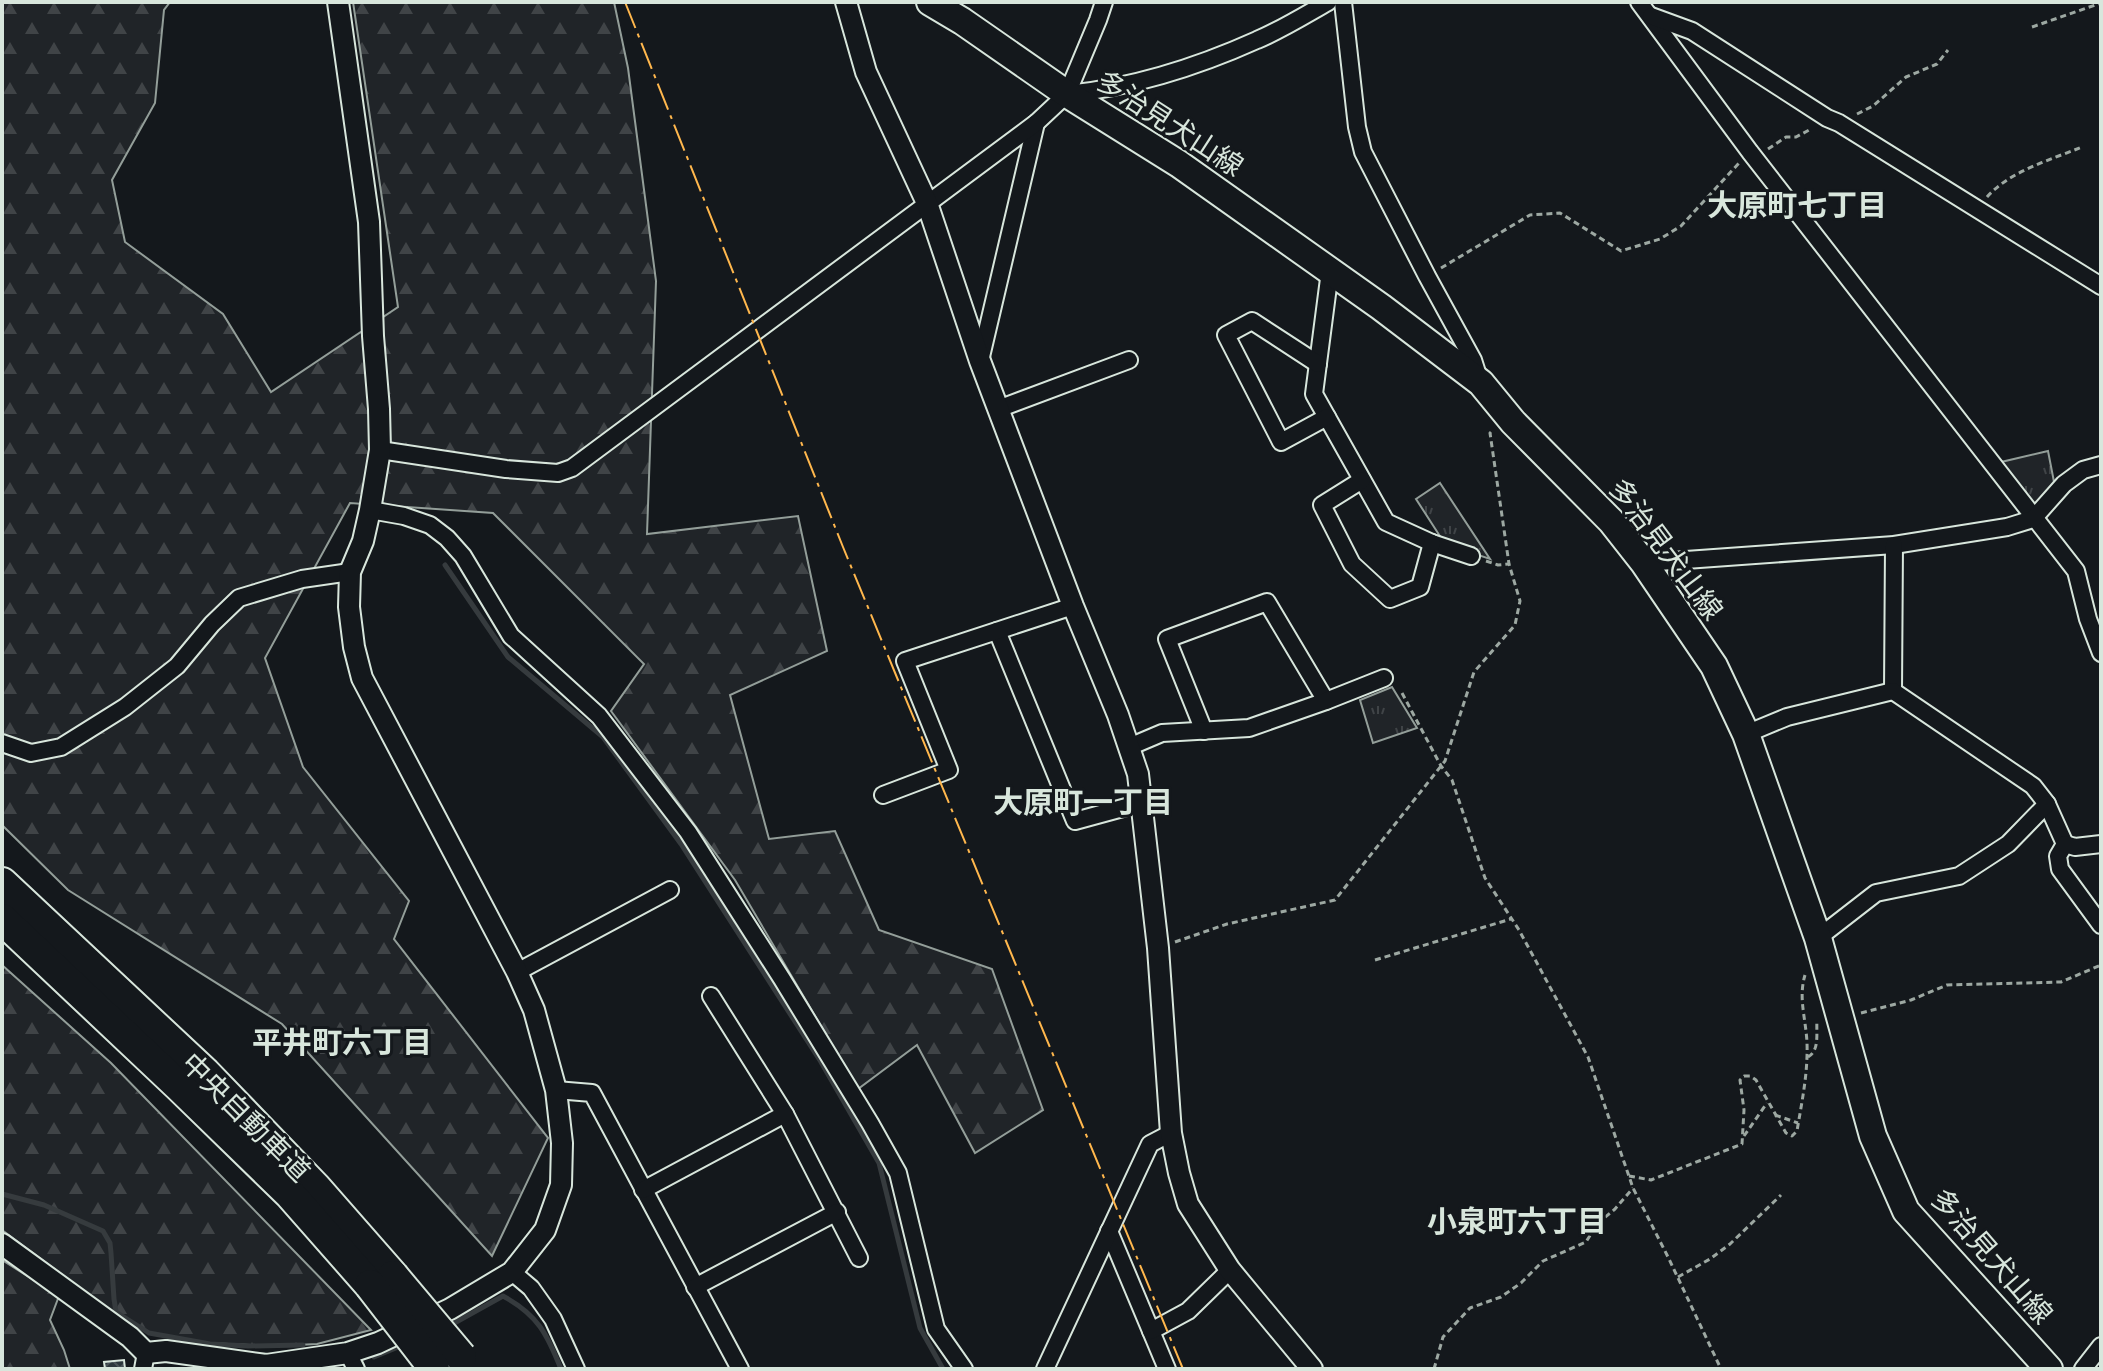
<svg xmlns="http://www.w3.org/2000/svg" width="2103" height="1371" font-family="'DM Sans','Noto Sans JP',sans-serif">
<style>
.forest{fill:url(#forest-firs);stroke:#939e99;stroke-width:2}
.park{fill:url(#park-tufts);stroke:#939e99;stroke-width:2}
.lines{fill:none;stroke-linecap:round;stroke-linejoin:round}
.stream{stroke:#363b3e;stroke-width:5}
.building{fill:url(#building-cross-hatch);stroke:#d8e6dc;stroke-width:2}
.minor-casing{stroke:#d8e6dc;stroke-width:20}
.tertiary-casing{stroke:#d8e6dc;stroke-width:24}
.primary-casing{stroke:#d8e6dc;stroke-width:30}
.motorway-casing{stroke:#d8e6dc;stroke-width:34}
.path{stroke:#9da8a2;stroke-width:3;stroke-dasharray:6 4;stroke-linecap:butt}
.minor{stroke:#14181c;stroke-width:16}
.tertiary{stroke:#14181c;stroke-width:20}
.primary{stroke:#14181c;stroke-width:26}
.motorway{stroke:#14181c;stroke-width:30}
.motorway-bridge-casing{stroke:#d8e6dc;stroke-width:34;stroke-linecap:butt}
.motorway-bridge{stroke:#14181c;stroke-width:30}
.power{stroke:#ffb74d;stroke-width:2;stroke-dasharray:28 6 4 6;stroke-linecap:butt}
.labels{text-anchor:middle;stroke-width:6;stroke-linejoin:round;paint-order:stroke}
.street-label{font-size:28px;fill:#d8e6dc;stroke:#14181c}
.neighbourhood-label{font-size:30px;font-weight:bold;fill:#d8e6dc;stroke:#14181c}
</style>
<defs>
<pattern id="forest-firs" width="22" height="20" patternUnits="userSpaceOnUse" patternTransform="scale(2)"><rect width="22" height="20" fill="#202428"/><path d="M5 1l3.5 6h-7zM16 11l3.5 6h-7z" fill="#404447"/></pattern>
<pattern id="park-tufts" width="24" height="20" patternUnits="userSpaceOnUse" patternTransform="scale(2)"><rect width="24" height="20" fill="#202428"/><path d="M3 7l-1-3M5 7V3M7 7l1-3M15 17l-1-3M17 17v-4M19 17l1-3" fill="none" stroke="#404447"/></pattern>
<pattern id="building-cross-hatch" width="8" height="8" patternUnits="userSpaceOnUse" patternTransform="scale(2)"><rect width="8" height="8" fill="#2c363c"/><path d="M0 0l8 8M0 8l8-8" fill="none" stroke="#4a5358"/></pattern>
</defs>
<rect width="100%" height="100%" fill="#14181c"/>
<g class="forest">
<path d="M2 2H170L164 10 155 103 112 180 125 242 223 314 271 392 398 307 353 2H614L628 68 656 281 647 534 798 516 827 651 730 695 769 839 835 831 879 930 992 969 1043 1110 975 1153 917 1045 858 1089 735 880 611 711 644 664 493 513 350 503 265 658 303 767 409 901 394 939 548 1138 492 1256 282 1024 68 890 2 825Z"/>
<path d="M2 965 111 1063 371 1330 317 1344 276 1346 207 1343 150 1333 104 1306 2 1230Z"/>
<path d="M2 1260 59 1296 50 1320 64 1350 70 1369H2Z"/>
</g>
<g class="park">
<path d="M2048 451 2055 487 2031 510 1997 463Z"/>
<path d="M1440 483 1490 559 1445 544 1416 499Z"/>
<path d="M1392 687 1417 728 1373 743 1360 700Z"/>
</g>
<g class="lines">
<g class="stream">
<path d="M445 565 508 657 603 737 681 844 821 1062 879 1163 920 1328 943 1369"/>
<path d="M2 1194 44 1205 103 1231 110 1243 111 1253 114 1299 116 1312 149 1333 210 1344 248 1346 303 1345"/>
<path d="M449 1326 503 1296C538 1315 547 1334 561 1369"/>
<path d="M374 1357 403 1345"/>
</g>
</g>
<path class="building" d="M124 1360 125 1369H105L104 1362Z"/>
<g class="lines">
<defs>
<g id="minor">
<path d="M1343 2 1357 127 1363 152 1427 276 1473 360 1480 382"/>
<path d="M1639 2 1750 152 2076 571 2088 619 2101 653"/>
<path d="M1651 16 1692 31 1827 118 1839 123 2101 286"/>
<path d="M1068 94C1133 87 1197 67 1257 40 1281 30 1305 15 1328 2"/>
<path d="M1330 271 1314 394 1386 522 1432 543 1471 556"/>
<path d="M980 361 1036 123"/>
<path d="M1318 364 1252 321 1226 335 1281 442 1327 417"/>
<path d="M998 409 1129 360"/>
<path d="M380 450 506 469 558 473 572 468 1036 123 1067 94 1098 20 1104 2"/>
<path d="M1362 480 1322 505 1352 564 1390 599 1420 587 1432 543"/>
<path d="M370 510 404 516 430 525 447 538 463 556 511 636 599 716 688 832 782 979 870 1123 898 1173 936 1329 964 1369"/>
<path d="M1644 563 1894 545 2007 527 2033 519 2064 484 2083 470 2101 465"/>
<path d="M997 631 1075 821 1141 803"/>
<path d="M1893 691 1894 545"/>
<path d="M1204 731 1167 639 1267 602 1326 701"/>
<path d="M1746 734 1787 717 1893 691 2033 786 2047 804 2065 844"/>
<path d="M2 743 31 753 61 747 125 707 177 666 212 624 239 598 302 579 350 572"/>
<path d="M1129 747 1162 733 1249 728 1326 701 1384 678"/>
<path d="M883 795 949 770 905 661 1073 606"/>
<path d="M2065 844 2058 856 2060 869 2101 925"/>
<path d="M2065 844 2075 847 2101 844"/>
<path d="M1818 938 1876 893 1959 876 2008 844 2047 804"/>
<path d="M517 972 670 890"/>
<path d="M711 996 785 1114 859 1258"/>
<path d="M556 1090 592 1093 740 1369"/>
<path d="M643 1190 785 1114"/>
<path d="M1109 1231 1167 1369"/>
<path d="M512 1272 531 1288 553 1319 576 1369"/>
<path d="M695 1287 837 1212"/>
<path d="M1151 1331 1188 1311 1230 1270"/>
<path d="M348 1353 356 1369"/>
<path d="M143 1369 146 1353"/>
<path d="M1045 1369 1150 1144 1171 1133"/>
<path d="M2083 1369 2101 1346"/>
</g>
<g id="tertiary">
<path d="M846 2 866 72 927 203 980 361 1073 606 1118 715 1138 774 1158 948 1171 1133 1179 1173 1188 1204 1230 1270 1312 1369"/>
<path d="M2 1244 130 1337 146 1353 166 1351 266 1365 348 1353 378 1343 450 1309 512 1272 545 1230 561 1185 562 1143 556 1090 534 1010 517 972 362 678 354 647 349 607 350 572 363 541 370 510 380 450 379 409 373 336 369 222 338 2"/>
</g>
<path id="primary" d="M930 2 962 21 1067 94 1179 164 1381 307 1481 383 1513 422 1611 521 1644 563 1714 666 1746 734 1818 938 1873 1136 1906 1211 2049 1369"/>
<g id="motorway">
<path d="M2 883 205 1073 315 1187 393 1276"/>
<path d="M2 919 179 1086 290 1194 370 1285"/>
</g>
</defs>
<use href="#minor" class="minor-casing"/>
<use href="#tertiary" class="tertiary-casing"/>
<use href="#primary" class="primary-casing"/>
<use href="#motorway" class="motorway-casing"/>
<g class="path">
<path d="M2032 27 2101 3"/>
<path d="M1857 114 1873 106 1906 77 1937 64 1948 50"/>
<path d="M1768 149 1786 137H1796L1811 129"/>
<path d="M1987 197C2010 171 2050 160 2082 147"/>
<path d="M1441 268 1530 215 1560 213 1621 251 1660 239 1681 226 1739 163"/>
<path d="M1486 561 1498 565 1509 564"/>
<path d="M1402 693 1441 766 1452 780 1485 878 1519 930 1588 1057 1633 1188 1669 1259 1721 1369"/>
<path d="M1175 942 1227 924 1335 900 1445 761 1474 672 1515 625 1520 601 1509 564 1490 433 1491 432"/>
<path d="M1375 960 1511 919"/>
<path d="M1861 1013 1911 1000 1947 985 2061 982 2101 965"/>
<path d="M1808 1057C1820 1050 1816 1033 1817 1020"/>
<path d="M1775 1115 1798 1123"/>
<path d="M1744 1136 1767 1103"/>
<path d="M1629 1176 1651 1180 1742 1144 1744 1110 1740 1080 1744 1076H1750L1756 1080 1786 1133 1792 1136 1797 1131C1802 1101 1808 1073 1807 1043 1806 1019 1798 998 1805 975"/>
<path d="M1678 1277 1710 1259 1730 1244 1781 1195"/>
<path d="M1434 1369 1443 1337 1470 1308 1501 1297 1521 1283 1543 1261 1586 1242 1597 1224 1615 1209 1633 1188"/>
</g>
<use href="#minor" class="minor"/>
<use href="#tertiary" class="tertiary"/>
<use href="#primary" class="primary"/>
<use href="#motorway" class="motorway"/>
<defs>
<g id="motorway-bridge">
<path d="M393 1276 461 1357"/>
<path d="M370 1285 434 1368"/>
</g>
</defs>
<use href="#motorway-bridge" class="motorway-bridge-casing"/>
<use href="#motorway-bridge" class="motorway-bridge"/>
<path class="power" d="M625 2 843 547 1183 1369"/>
</g>
<g class="labels">
<g class="street-label">
<text transform="translate(1170 123) rotate(33)" y="10">多治見犬山線</text>
<text transform="translate(1666 549) rotate(53)" y="10">多治見犬山線</text>
<text transform="translate(246 1117) rotate(45)" y="10">中央自動車道</text>
<text transform="translate(1992 1256) rotate(49)" y="10">多治見犬山線</text>
</g>
<g class="neighbourhood-label">
<text x="1797" y="216">大原町七丁目</text>
<text x="1083" y="813">大原町一丁目</text>
<text x="342" y="1053">平井町六丁目</text>
<text x="1517" y="1232">小泉町六丁目</text>
</g>
</g>
<rect width="2103" height="1371" fill="none" stroke="#d8e6dc" stroke-width="8"/>
</svg>
